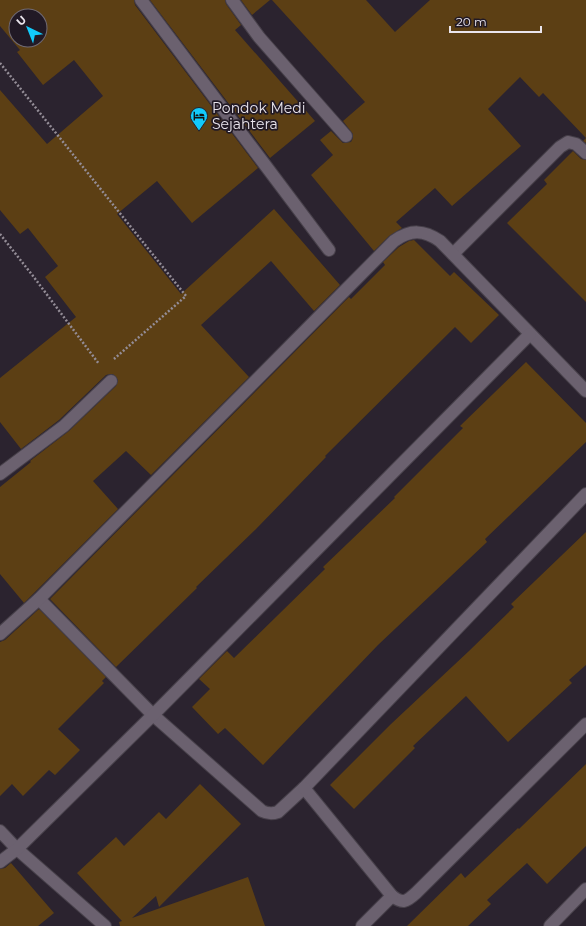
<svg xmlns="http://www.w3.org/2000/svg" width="586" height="926" font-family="Montserrat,sans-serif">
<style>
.building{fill:#5c3f14;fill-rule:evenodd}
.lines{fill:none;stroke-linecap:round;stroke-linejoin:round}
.lane-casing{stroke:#47404a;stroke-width:14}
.street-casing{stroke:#47404a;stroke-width:14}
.path{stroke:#948d97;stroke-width:2.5;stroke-dasharray:2 2;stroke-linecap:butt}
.lane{stroke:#6b616f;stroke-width:12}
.street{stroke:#6b616f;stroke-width:12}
.labels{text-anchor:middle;stroke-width:3.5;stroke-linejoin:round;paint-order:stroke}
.poi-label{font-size:14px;fill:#eae5ed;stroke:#211925;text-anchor:start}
</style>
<rect width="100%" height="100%" fill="#2b232f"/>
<g class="building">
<path d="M0 0H134L135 5 258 168 192 223 157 181 117 214 181 294 274 209 340 285 314 311 271 261 201 325 249 377 151 475 126 451 93 481 118 509 24 603 0 574V487L31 462 30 461 69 431 116 386 118 380 113 374H110L106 375 59 420 21 449 0 422V378L76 317 45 277 58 266 28 228 20 234 0 210V90L47 144 103 96 74 60 43 85 17 52 20 50 0 26ZM16 16H40V40H16Z"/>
<path d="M150 0H225L226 4 241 25 235 30 315 121 270 158Z"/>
<path d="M241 0H270L252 15Z"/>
<path d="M272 0H366L395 32 430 0H586V143L583 141 586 138 543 93 539 97 520 77 488 109 521 146 452 206 435 188 396 222 402 228 389 236 374 251 311 175 333 155 320 140 331 131 343 143 351 142 353 138V134L343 121 365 102Z"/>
<path d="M573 151 581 159 586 160V302L507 223 547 184 544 180Z"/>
<path d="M414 240 450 276 454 272 499 315 471 343 455 327 325 456 326 457 257 528 196 587 197 588 116 667 50 599 349 297 351 299 385 265 383 262 399 247 409 241Z"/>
<path d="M526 362 586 423V442L485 539 487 542 378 645 263 765 225 728 218 734 192 707 210 689 199 679 227 651 234 658 325 569 323 567 395 498 394 497 463 428 460 426Z"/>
<path d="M586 532V665L569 680 572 683 508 742 466 696 413 746 415 748 354 809 330 785 391 724 469 651 514 607 511 604Z"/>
<path d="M39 609 106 677 102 681 104 683 58 729 80 750 55 775 49 770 23 796 12 784 0 796V642L5 640Z"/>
<path d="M586 764V846L547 884 527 863 487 900 491 904 468 926H407L461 873 465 878 518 828 519 829Z"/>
<path d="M200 784 241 824 159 907 156 896 132 918 248 877 265 926H120L119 922 122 921 77 873 116 837 124 846 159 812 166 819Z"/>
<path d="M11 863 54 913 38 926H0V869L5 868Z"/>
</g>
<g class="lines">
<defs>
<g id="lane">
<path d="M141 0 329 250"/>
<path d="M232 0 259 37 346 136"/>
<path d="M550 926 586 889"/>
</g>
<g id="street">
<path d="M453 254 560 147 568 142 576 144 586 153"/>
<path d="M0 474 64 426 111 381"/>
<path d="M39 599 153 715 262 811C268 814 272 814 278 812L304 788 586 494"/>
<path d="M0 634 39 599 394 241C411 229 424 230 440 241L586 391"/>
<path d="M304 788 392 896C403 904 406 902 416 893L586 724"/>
<path d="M0 831 17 849 105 926"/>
<path d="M0 862 17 849 153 715 530 334"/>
<path d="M362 926 392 896"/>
</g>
</defs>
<use href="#lane" class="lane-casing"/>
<use href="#street" class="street-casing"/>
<g class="path">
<path d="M0 63 186 296 114 359"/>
<path d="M0 234 33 276 99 364"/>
</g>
<use href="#lane" class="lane"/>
<use href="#street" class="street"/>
</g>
<defs>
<symbol id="hotel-pin" viewBox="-11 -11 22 30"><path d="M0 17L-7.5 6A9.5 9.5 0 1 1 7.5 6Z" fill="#12cafb" stroke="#211925"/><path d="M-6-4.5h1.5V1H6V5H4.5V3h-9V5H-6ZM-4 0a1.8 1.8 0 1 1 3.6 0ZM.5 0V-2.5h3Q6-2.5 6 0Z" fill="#111"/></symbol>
</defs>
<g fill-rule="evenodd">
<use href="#hotel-pin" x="189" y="106" width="20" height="27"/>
</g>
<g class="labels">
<g class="poi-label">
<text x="212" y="113">Pondok Medi<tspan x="212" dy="16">Sejahtera</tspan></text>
</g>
</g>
<g transform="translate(28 28) rotate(317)"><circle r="19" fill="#211925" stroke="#716b75"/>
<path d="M0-3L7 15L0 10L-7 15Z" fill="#12cafb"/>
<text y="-6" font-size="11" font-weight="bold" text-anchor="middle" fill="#eae5ed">U</text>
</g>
<path d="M450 26v6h91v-6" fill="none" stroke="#eae5ed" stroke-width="2"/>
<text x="456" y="26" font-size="12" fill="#eae5ed" stroke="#211925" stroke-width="3" paint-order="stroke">20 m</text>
</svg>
